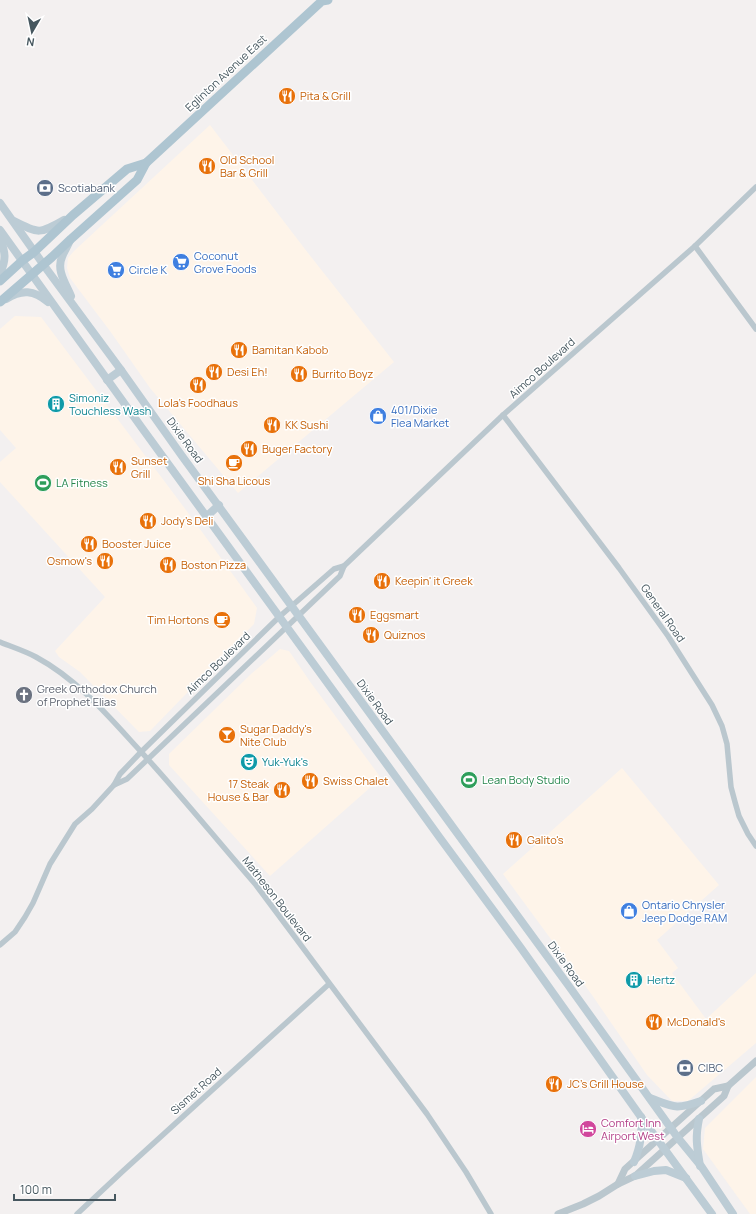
<svg xmlns="http://www.w3.org/2000/svg" width="756" height="1214" font-family="Manrope,sans-serif">
<style>
.commercial{fill:#fef4e9}
.lines{fill:none;stroke-linecap:round;stroke-linejoin:round}
.minor{stroke:#bac7ce;stroke-width:5.5}
.tertiary{stroke:#bac7ce;stroke-width:7}
.secondary{stroke:#bcccd5;stroke-width:8}
.primary{stroke:#aec5d1;stroke-width:9}
.labels{text-anchor:middle;stroke-width:3;stroke-linejoin:round;paint-order:stroke}
.street-label{font-size:11px;fill:#46575f;stroke:#fff}
.food-label{font-size:11px;fill:#c56008;stroke:#fff;text-anchor:start}
.service-label{font-size:11px;fill:#4e5e75;stroke:#fff;text-anchor:start}
.shop-label{font-size:11px;fill:#366cbe;stroke:#fff;text-anchor:start}
.culture-label{font-size:11px;fill:#0d838f;stroke:#fff;text-anchor:start}
.leisure-label{font-size:11px;fill:#27864d;stroke:#fff;text-anchor:start}
.worship-label{font-size:11px;fill:#5b616d;stroke:#fff;text-anchor:start}
.hotel-label{font-size:11px;fill:#b23c85;stroke:#fff;text-anchor:start}
</style>
<rect width="100%" height="100%" fill="#f3f0f0"/>
<g class="commercial">
<path d="M210 125 308 253 394 362 238 493 150 388 110 331 70 278 67 268 68 258 74 251Z"/>
<path d="M15 316 41 317 189 514 257 608 254 624 150 731 139 732 80 672 59 657 55 651 105 597 0 482V462L16 448 0 430V329Z"/>
<path d="M280 649 289 651 311 683 381 778 270 876 169 765V754L251 674Z"/>
<path d="M622 768 719 885 657 940 678 968 672 973 706 1019 756 973V1043L688 1101H672L647 1075 592 995 503 874Z"/>
<path d="M756 1077V1214H750L703 1149 705 1128Z"/>
</g>
<g class="lines">
<g class="minor">
<path d="M695 246 756 329"/>
<path d="M503 415 619 568 668 636 712 705 722 726 727 744 731 787 735 802 739 816 748 834 756 846"/>
<path d="M0 642C12 647 25 651 36 657 75 678 104 711 133 743 176 789 215 838 256 885L427 1114 466 1172 491 1214"/>
<path d="M114 785 127 779 340 576 344 566 503 415 695 246 756 187"/>
<path d="M0 945 15 932 25 917 33 903 50 864 75 824 92 809 114 785 120 774 141 752 279 617 334 569 344 566"/>
<path d="M77 1214 123 1171 329 984"/>
</g>
<g class="tertiary">
<path d="M618 1184 625 1169 714 1089 728 1086"/>
<path d="M558 1214 583 1204 599 1196 618 1184 635 1176 724 1096 728 1086 756 1061"/>
</g>
<g class="secondary">
<path d="M0 203 48 271 121 370 182 456 571 989 678 1138 701 1166 733 1214"/>
<path d="M14 221C39 234 40 234 64 220"/>
<path d="M0 230 142 428 401 784 440 838 521 948 641 1117 712 1214"/>
<path d="M0 239C6 253 6 260 0 274"/>
<path d="M70 240C68 246 64 251 62 257 56 270 66 284 71 296"/>
<path d="M6 299C22 289 34 290 48 302"/>
<path d="M107 380 121 370"/>
<path d="M207 516 219 505"/>
<path d="M650 1098C674 1107 675 1110 701 1101"/>
<path d="M699 1119C695 1138 697 1147 700 1166"/>
<path d="M634 1162C641 1145 642 1134 641 1117"/>
<path d="M635 1176 654 1171 666 1170 686 1178"/>
</g>
<g class="primary">
<path d="M0 281 23 260 34 252 73 215 127 169 146 163"/>
<path d="M0 302 52 257 71 239 137 180 146 163 322 1 328 0"/>
</g>
</g>
<defs>
<symbol id="restaurant-disc" viewBox="-11 -11 22 22"><circle r="9.5" fill="#e8710a" stroke="#fff"/><path d="M-5-6h1v4h1v-4h1v4h1v-4h1v5L-1.5 .5V6h-2V.5L-5-1ZM5-6V6H3V1.5H1.5Q1.5-4 5-6Z" fill="#fff"/></symbol>
<symbol id="bank-disc" viewBox="-11 -11 22 22"><circle r="9.5" fill="#5c6f8a" stroke="#fff"/><path d="M-6-4H6V4H-6ZM0-2.3a2.3 2.3 0 1 0 0 4.6a2.3 2.3 0 1 0 0-4.6Z" fill="#fff"/></symbol>
<symbol id="supermarket-disc" viewBox="-11 -11 22 22"><circle r="9.5" fill="#3f7fe0" stroke="#fff"/><path d="M-6-5.5h2.5l.6 2H6L4.5 2H-2.5L-4.4-4H-6ZM-1.5 3.2a1.3 1.3 0 1 0 .1 0ZM3 3.2a1.3 1.3 0 1 0 .1 0Z" fill="#fff"/></symbol>
<symbol id="building-disc" viewBox="-11 -11 22 22"><circle r="9.5" fill="#0f9aa8" stroke="#fff"/><path d="M-4-6H4V6H1V3H-1V6H-4ZM-2.5-4.3h1.7v1.8h-1.7ZM.8-4.3h1.7v1.8H.8ZM-2.5-1h1.7V.8h-1.7ZM.8-1h1.7V.8H.8Z" fill="#fff"/></symbol>
<symbol id="shop-disc" viewBox="-11 -11 22 22"><circle r="9.5" fill="#3f7fe0" stroke="#fff"/><path d="M-5-2.5h2.3a2.7 3.5 0 0 1 5.4 0H5L5.5 6h-11ZM-1.5-2.5h3a1.5 2.3 0 0 0-3 0Z" fill="#fff"/></symbol>
<symbol id="cafe-disc" viewBox="-11 -11 22 22"><circle r="9.5" fill="#e8710a" stroke="#fff"/><path d="M-5.5-4.5H6V0H3Q3 3.5 0 3.5H-2.5Q-5.5 3.5-5.5 0ZM3-3.2v2h1.7v-2ZM-6 4.5H4V6H-6Z" fill="#fff"/></symbol>
<symbol id="stadium-disc" viewBox="-11 -11 22 22"><circle r="9.5" fill="#2e9e5b" stroke="#fff"/><path d="M0-5a6.5 5 0 1 0 0 10a6.5 5 0 1 0 0-10ZM-3.5-1.8h7v3.6h-7Z" fill="#fff"/></symbol>
<symbol id="church-disc" viewBox="-11 -11 22 22"><circle r="9.5" fill="#6b7280" stroke="#fff"/><path d="M-1.2-6h2.4v3.5h3.3v2.4h-3.3V6h-2.4V-.1h-3.3v-2.4h3.3Z" fill="#fff"/></symbol>
<symbol id="bar-disc" viewBox="-11 -11 22 22"><circle r="9.5" fill="#e8710a" stroke="#fff"/><path d="M-6-5H6L.8 .8V4.5H3.5V6h-7V4.5H-.8V.8Z" fill="#fff"/></symbol>
<symbol id="theatre-disc" viewBox="-11 -11 22 22"><circle r="9.5" fill="#0f9aa8" stroke="#fff"/><path d="M-5-5.5Q0-4 5-5.5V0Q5 5 0 6Q-5 5-5 0ZM-3.3-2.5H-1v1.5H-3.3ZM1-2.5H3.3v1.5H1ZM-2.8 1Q0 5.5 2.8 1Z" fill="#fff"/></symbol>
<symbol id="hotel-disc" viewBox="-11 -11 22 22"><circle r="9.5" fill="#d1479c" stroke="#fff"/><path d="M-6-4.5h1.5V1H6V5H4.5V3h-9V5H-6ZM-4 0a1.8 1.8 0 1 1 3.6 0ZM.5 0V-2.5h3Q6-2.5 6 0Z" fill="#fff"/></symbol>
</defs>
<g fill-rule="evenodd">
<use href="#restaurant-disc" x="277" y="86" width="20" height="20"/>
<use href="#restaurant-disc" x="197" y="156" width="20" height="20"/>
<use href="#bank-disc" x="35" y="178" width="20" height="20"/>
<use href="#supermarket-disc" x="171" y="252" width="20" height="20"/>
<use href="#supermarket-disc" x="106" y="260" width="20" height="20"/>
<use href="#restaurant-disc" x="229" y="340" width="20" height="20"/>
<use href="#restaurant-disc" x="204" y="362" width="20" height="20"/>
<use href="#restaurant-disc" x="289" y="364" width="20" height="20"/>
<use href="#restaurant-disc" x="188" y="375" width="20" height="20"/>
<use href="#building-disc" x="46" y="394" width="20" height="20"/>
<use href="#shop-disc" x="368" y="406" width="20" height="20"/>
<use href="#restaurant-disc" x="262" y="415" width="20" height="20"/>
<use href="#restaurant-disc" x="239" y="439" width="20" height="20"/>
<use href="#cafe-disc" x="224" y="453" width="20" height="20"/>
<use href="#restaurant-disc" x="108" y="457" width="20" height="20"/>
<use href="#stadium-disc" x="33" y="473" width="20" height="20"/>
<use href="#restaurant-disc" x="138" y="511" width="20" height="20"/>
<use href="#restaurant-disc" x="79" y="534" width="20" height="20"/>
<use href="#restaurant-disc" x="95" y="551" width="20" height="20"/>
<use href="#restaurant-disc" x="158" y="555" width="20" height="20"/>
<use href="#restaurant-disc" x="372" y="571" width="20" height="20"/>
<use href="#restaurant-disc" x="347" y="605" width="20" height="20"/>
<use href="#cafe-disc" x="212" y="610" width="20" height="20"/>
<use href="#restaurant-disc" x="361" y="625" width="20" height="20"/>
<use href="#church-disc" x="14" y="685" width="20" height="20"/>
<use href="#bar-disc" x="217" y="725" width="20" height="20"/>
<use href="#theatre-disc" x="239" y="752" width="20" height="20"/>
<use href="#stadium-disc" x="459" y="770" width="20" height="20"/>
<use href="#restaurant-disc" x="300" y="771" width="20" height="20"/>
<use href="#restaurant-disc" x="272" y="780" width="20" height="20"/>
<use href="#restaurant-disc" x="504" y="830" width="20" height="20"/>
<use href="#shop-disc" x="619" y="901" width="20" height="20"/>
<use href="#building-disc" x="624" y="970" width="20" height="20"/>
<use href="#restaurant-disc" x="644" y="1012" width="20" height="20"/>
<use href="#bank-disc" x="675" y="1058" width="20" height="20"/>
<use href="#restaurant-disc" x="544" y="1074" width="20" height="20"/>
<use href="#hotel-disc" x="578" y="1119" width="20" height="20"/>
</g>
<g class="labels">
<g class="street-label">
<text transform="translate(226 73) rotate(-43)" y="4">Eglinton Avenue East</text>
<text transform="translate(542 368) rotate(-42)" y="4">Aimco Boulevard</text>
<text transform="translate(185 440) rotate(54)" y="4">Dixie Road</text>
<text transform="translate(663 613) rotate(55)" y="4">General Road</text>
<text transform="translate(218 663) rotate(-44)" y="4">Aimco Boulevard</text>
<text transform="translate(375 702) rotate(54)" y="4">Dixie Road</text>
<text transform="translate(277 899) rotate(52)" y="4">Matheson Boulevard</text>
<text transform="translate(566 964) rotate(54)" y="4">Dixie Road</text>
<text transform="translate(196 1091) rotate(-42)" y="4">Sismet Road</text>
</g>
<g class="food-label">
<text x="300" y="100">Pita &amp; Grill</text>
<text x="220" y="164">Old School<tspan x="220" dy="13">Bar &amp; Grill</tspan></text>
<text x="252" y="354">Bamitan Kabob</text>
<text x="227" y="376">Desi Eh!</text>
<text x="312" y="378">Burrito Boyz</text>
<text x="198" y="407" text-anchor="middle">Lola's Foodhaus</text>
<text x="285" y="429">KK Sushi</text>
<text x="262" y="453">Buger Factory</text>
<text x="131" y="465">Sunset<tspan x="131" dy="13">Grill</tspan></text>
<text x="234" y="485" text-anchor="middle">Shi Sha Licous</text>
<text x="161" y="525">Jody's Deli</text>
<text x="102" y="548">Booster Juice</text>
<text x="92" y="565" text-anchor="end">Osmow's</text>
<text x="181" y="569">Boston Pizza</text>
<text x="395" y="585">Keepin' it Greek</text>
<text x="370" y="619">Eggsmart</text>
<text x="209" y="624" text-anchor="end">Tim Hortons</text>
<text x="384" y="639">Quiznos</text>
<text x="240" y="733">Sugar Daddy's<tspan x="240" dy="13">Nite Club</tspan></text>
<text x="323" y="785">Swiss Chalet</text>
<text x="269" y="788" text-anchor="end">17 Steak<tspan x="269" dy="13">House &amp; Bar</tspan></text>
<text x="527" y="844">Galito's</text>
<text x="667" y="1026">McDonald's</text>
<text x="567" y="1088">JC's Grill House</text>
</g>
<g class="service-label">
<text x="58" y="192">Scotiabank</text>
<text x="698" y="1072">CIBC</text>
</g>
<g class="shop-label">
<text x="194" y="260">Coconut<tspan x="194" dy="13">Grove Foods</tspan></text>
<text x="129" y="274">Circle K</text>
<text x="391" y="414">401/Dixie<tspan x="391" dy="13">Flea Market</tspan></text>
<text x="642" y="909">Ontario Chrysler<tspan x="642" dy="13">Jeep Dodge RAM</tspan></text>
</g>
<g class="culture-label">
<text x="69" y="402">Simoniz<tspan x="69" dy="13">Touchless Wash</tspan></text>
<text x="262" y="766">Yuk-Yuk's</text>
<text x="647" y="984">Hertz</text>
</g>
<g class="leisure-label">
<text x="56" y="487">LA Fitness</text>
<text x="482" y="784">Lean Body Studio</text>
</g>
<g class="worship-label">
<text x="37" y="693">Greek Orthodox Church<tspan x="37" dy="13">of Prophet Elias</tspan></text>
</g>
<g class="hotel-label">
<text x="601" y="1127">Comfort Inn<tspan x="601" dy="13">Airport West</tspan></text>
</g>
</g>
<g transform="translate(32 32) rotate(189)" stroke="#ffffff" stroke-width="3" paint-order="stroke">
<path d="M0-3L7 15L0 10L-7 15Z" fill="#46575f"/>
<text y="-6" font-size="11" font-weight="bold" text-anchor="middle" fill="#46575f">N</text>
</g>
<path d="M14 1194v6h101v-6" fill="none" stroke="#46575f" stroke-width="2"/>
<text x="20" y="1194" font-size="12" fill="#46575f" stroke="#ffffff" stroke-width="3" paint-order="stroke">100 m</text>
</svg>
